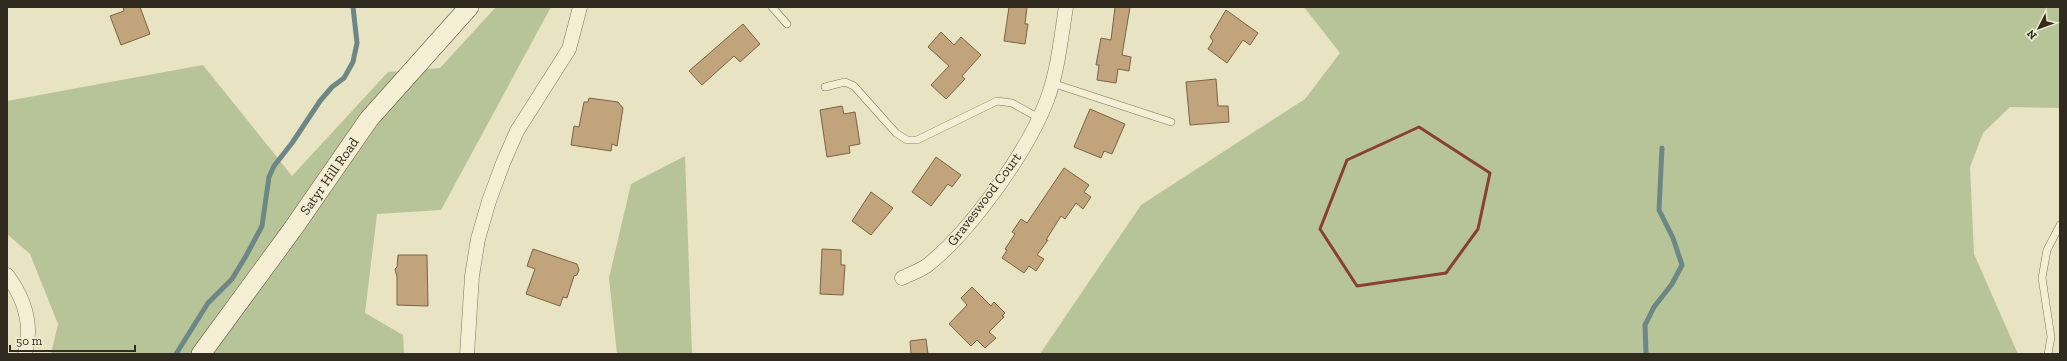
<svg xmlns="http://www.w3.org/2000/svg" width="2067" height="361" font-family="'Zilla Slab',serif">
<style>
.green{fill:#b7c498}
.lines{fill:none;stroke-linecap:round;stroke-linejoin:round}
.stream{stroke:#6c8785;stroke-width:5}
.building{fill:#c1a47c;stroke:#7b6344}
.lane-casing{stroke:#7f745b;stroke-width:8}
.street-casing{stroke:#7f745b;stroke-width:15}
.secondary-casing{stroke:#61553f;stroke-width:20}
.lane{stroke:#f4efd4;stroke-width:7}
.street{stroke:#f4efd4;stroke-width:14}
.secondary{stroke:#f4efd4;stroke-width:19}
.marked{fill:none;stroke:#874033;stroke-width:3;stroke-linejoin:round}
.labels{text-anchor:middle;stroke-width:3;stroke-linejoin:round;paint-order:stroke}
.street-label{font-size:14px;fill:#312a1e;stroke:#f0ecd1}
</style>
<rect width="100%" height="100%" fill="#e8e3c2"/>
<g class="green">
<path d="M496 7H551L441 210 377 214 365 313 403 335 404 354H51L58 324 30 254 7 234V101L203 65 292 176 388 72 440 68Z"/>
<path d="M1304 7H2060V108L2010 107 1983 133 1970 167 1974 254 2018 354H1040L1141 205 1305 99 1340 53Z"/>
<path d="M685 156 692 354H617L609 278 631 184Z"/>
</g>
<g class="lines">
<g class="stream">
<path d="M176 354 208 303 232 279 246 256 262 226 269 177 274 166 292 143 320 101 332 87 344 78 353 62 357 43 353 7"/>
<path d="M1646 354 1645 325 1654 307 1672 284 1682 265 1673 238 1659 210 1662 148"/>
</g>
</g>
<g class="building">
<path d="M123 7H140L150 34 121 45 110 16 124 11Z"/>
<path d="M1009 7H1027L1025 24H1028L1025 44 1004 41Z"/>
<path d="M1115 7H1130L1122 55 1131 57 1129 71 1118 69 1116 83 1097 80 1099 65H1096L1101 38 1111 40Z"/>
<path d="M1226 10 1258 33 1250 45 1243 40 1227 63 1208 49 1213 41 1210 37Z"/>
<path d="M743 24 760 44 740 62 734 56 702 85 689 71Z"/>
<path d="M941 32 954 45 961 37 981 55 962 76 965 79 946 99 931 85 949 66 928 47Z"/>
<path d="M1216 79 1218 106H1228L1229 122 1190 125 1186 82Z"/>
<path d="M589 98 618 102 623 108 617 146 612 144 611 151 571 145 574 126 579 127 584 102H588Z"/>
<path d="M842 106 844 114 855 112 860 144 849 146 850 153 827 157 820 110Z"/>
<path d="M1090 109 1125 124 1112 154 1104 151 1101 158 1074 147Z"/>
<path d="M936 157 961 175 952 187 948 184 931 206 912 192Z"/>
<path d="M1064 168 1089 185 1084 192 1091 197 1083 209 1076 203 1065 219 1061 216 1046 240H1048L1037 255 1044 259 1036 271 1029 266 1024 273 1002 258 1007 250 1005 249 1015 234 1012 232 1021 219 1027 223Z"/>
<path d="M871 192 893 208 871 235 852 221Z"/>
<path d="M533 249 577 264 579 270 577 275 574 276 567 298 563 297 560 306 526 294 535 269 527 266Z"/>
<path d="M822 249 841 250V265H845L843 295 820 294Z"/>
<path d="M398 255H427L428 306 397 305V277L395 269 397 267Z"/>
<path d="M972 287 991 306 994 302 1005 313 1002 316 1004 317 989 332 996 338 985 348 977 340 971 346 949 324 967 305 961 298Z"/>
<path d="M926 339 928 354H911L910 341Z"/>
</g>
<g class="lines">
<defs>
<g id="lane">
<path d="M772 7 787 24"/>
<path d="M1052 83 1171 122"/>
<path d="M825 87 845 82 854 86 896 133 907 140H917L997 101 1012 103 1039 118"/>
<path d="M2048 354 2051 337 2042 278 2047 250 2060 225"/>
</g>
<g id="street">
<path d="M7 275C25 299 33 325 25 354"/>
<path d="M902 278C910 274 922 270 929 264 971 230 1028 151 1047 100 1058 71 1061 37 1066 7"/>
<path d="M467 354 472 276 478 239 489 201 503 163 517 131 569 49 580 7"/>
</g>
<path id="secondary" d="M201 354 292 230 369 119 469 7"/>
</defs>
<use href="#lane" class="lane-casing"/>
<use href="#street" class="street-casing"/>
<use href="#secondary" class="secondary-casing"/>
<use href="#lane" class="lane"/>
<use href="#street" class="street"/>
<use href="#secondary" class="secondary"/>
</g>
<path class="marked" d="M1419 127 1490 173 1478 229 1446 273 1357 286 1320 229 1347 160Z"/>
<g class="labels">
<g class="street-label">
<text transform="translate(329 176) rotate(-55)" y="5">Satyr Hill Road</text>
<text transform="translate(984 199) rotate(-53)" y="5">Graveswood Court</text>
</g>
</g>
<rect width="2067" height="361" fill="none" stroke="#312a1e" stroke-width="16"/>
<g transform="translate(2039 28) rotate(228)" stroke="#f0ecd1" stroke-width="3" paint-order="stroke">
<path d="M0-3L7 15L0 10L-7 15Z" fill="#312a1e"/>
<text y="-6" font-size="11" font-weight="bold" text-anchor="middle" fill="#312a1e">N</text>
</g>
<path d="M10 345v6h125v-6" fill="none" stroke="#312a1e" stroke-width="2"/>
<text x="16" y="345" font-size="12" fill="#312a1e" stroke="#f0ecd1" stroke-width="3" paint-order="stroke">50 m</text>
</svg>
